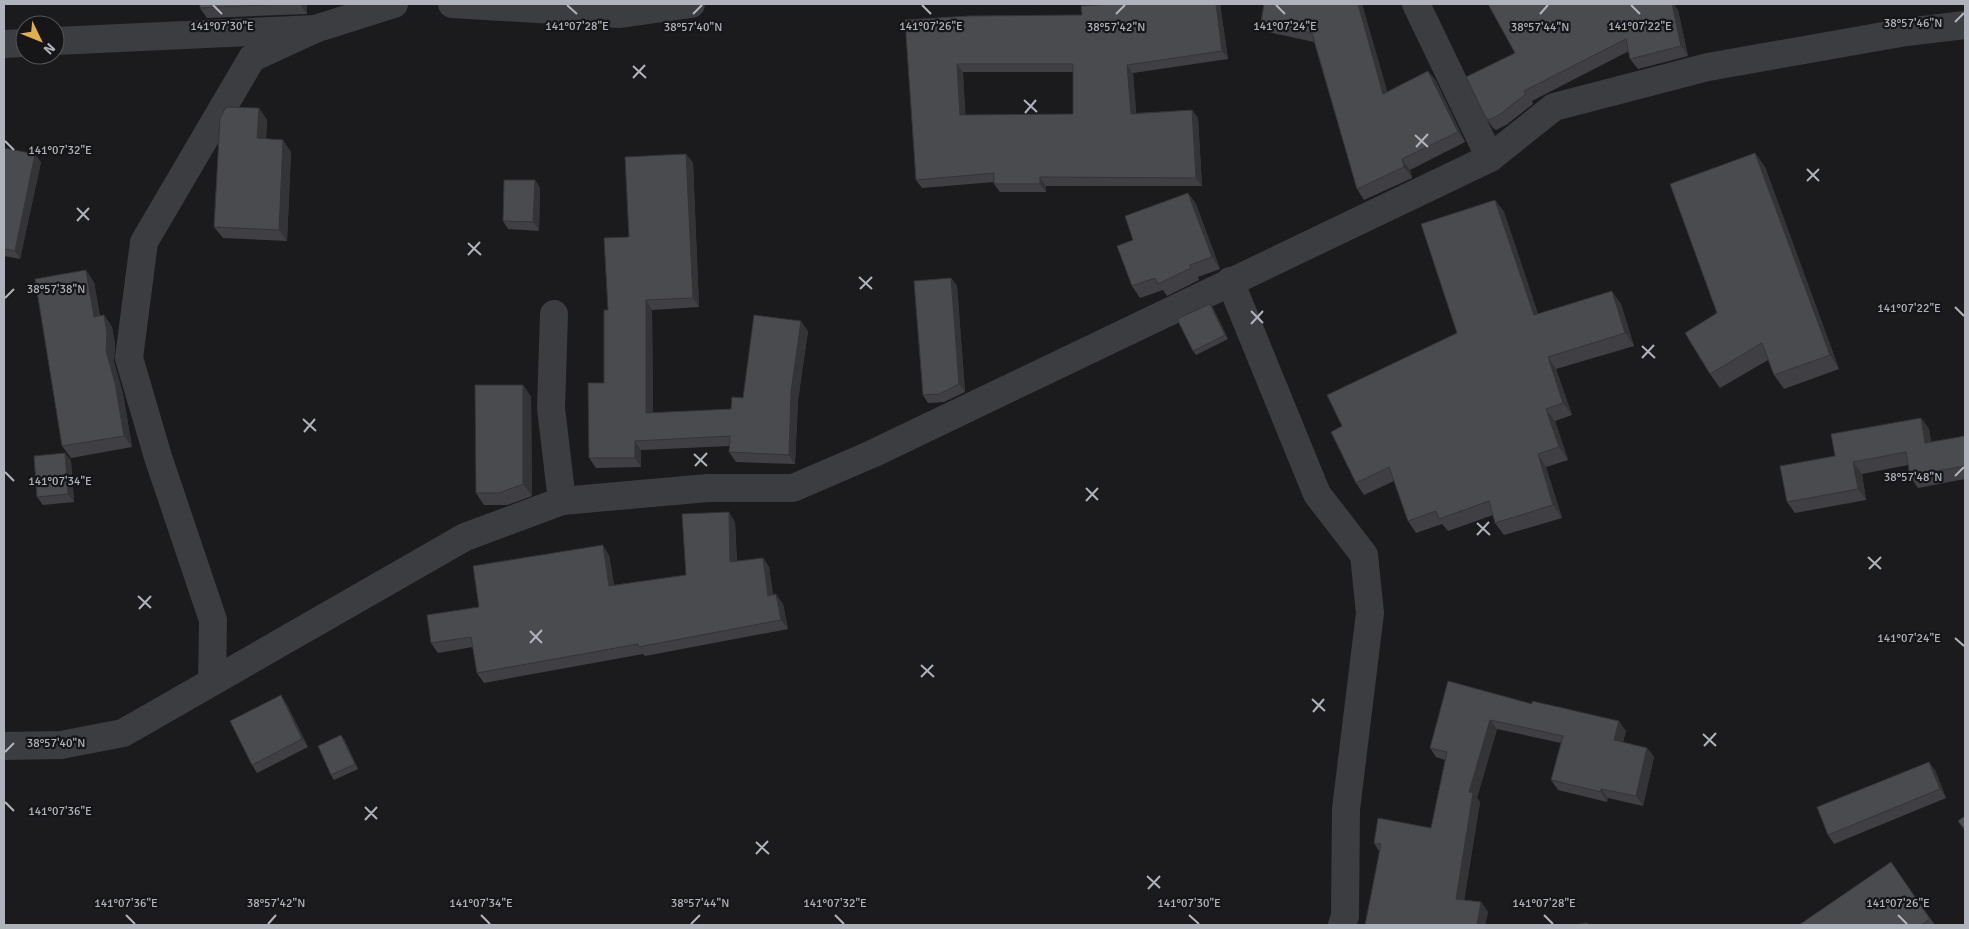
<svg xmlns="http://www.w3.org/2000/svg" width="1969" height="929" font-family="Signika,sans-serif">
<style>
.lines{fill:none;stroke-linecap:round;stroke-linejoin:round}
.street{stroke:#3c3d41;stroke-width:28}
.wall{fill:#404044;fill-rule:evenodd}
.shaded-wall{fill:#343437}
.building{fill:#4a4b4f;stroke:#343437;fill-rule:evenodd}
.ticks{fill:none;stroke:#afb3bb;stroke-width:2}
.ticks-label{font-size:12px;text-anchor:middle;fill:#afb3bb;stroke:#161618;stroke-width:4.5;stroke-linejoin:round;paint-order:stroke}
</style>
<rect width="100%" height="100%" fill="#1b1b1d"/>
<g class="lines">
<g class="street">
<path d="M452 4 620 14 691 4"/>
<path d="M1416 4 1490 158"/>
<path d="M55 41 315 29 394 4"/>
<path d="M4 44 25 43"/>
<path d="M1230 281 1317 494 1364 555 1370 613 1346 809 1345 916 1342 925"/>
<path d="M554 314 551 408 562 501"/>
<path d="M212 681 213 620 158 457 129 358 144 242 252 58 315 29"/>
<path d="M4 746 61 745 123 733 465 537 562 501 708 488H793L872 454 1490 158 1554 107 1708 67 1906 32 1965 25"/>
</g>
</g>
<g class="wall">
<path d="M200 4H307V14L207 18 200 8Z"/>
<path d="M1220 4 1228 59 1133 73 1136 113 1192 110 1198 118 1202 186H1046V192H1000L994 184V182L922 188 916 180 905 20 1082 15ZM963 72H1073V114L965 115Z"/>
<path d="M1264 4H1362L1387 92 1428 71 1436 81 1465 142 1410 170 1412 178 1364 200 1357 189 1314 42 1268 32 1261 22Z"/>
<path d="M1678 10 1688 56 1638 69 1630 59 1629 51 1532 101 1533 104 1506 125 1496 130 1493 128 1486 118 1515 53Z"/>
<path d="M259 108 267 120 266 139 291 152 287 241 223 238 214 227Z"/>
<path d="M4 148 41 162 20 259 4 256Z"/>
<path d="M1755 153 1765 167 1839 369 1784 389 1774 375 1768 360 1720 388 1710 374 1717 313Z"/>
<path d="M686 154 693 163 699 307 652 310 653 413 731 409 808 331 798 400 795 464 736 462 729 452 730 446 641 450V467L596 468 589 458 604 383 608 310 629 237Z"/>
<path d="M535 180 540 188 539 231 508 229 503 221Z"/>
<path d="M1188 193 1196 204 1220 269 1198 277 1199 280 1167 296 1163 290 1140 298 1132 286 1133 240Z"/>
<path d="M1495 200 1504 212 1538 314 1621 304 1634 346 1556 369 1572 415 1555 421 1568 460 1546 467 1562 518 1504 535 1495 523 1493 515 1448 531 1442 524 1416 533 1408 521 1394 481 1364 495 1356 483 1342 426 1457 333Z"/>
<path d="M951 278 957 286 965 392 944 402 928 403 923 395Z"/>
<path d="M94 282 100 316 104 315 112 327 115 344 114 362 123 394 132 447 71 458 62 446Z"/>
<path d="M1210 304 1213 308 1228 339 1196 355 1193 351Z"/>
<path d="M523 385 531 397 532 496 507 505H484L476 493Z"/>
<path d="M1921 418 1929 429 1931 442 1965 436V479L1918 488 1910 476 1908 465 1862 474 1866 500 1795 513 1787 502 1835 456Z"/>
<path d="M65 453 71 461 74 502 43 505 37 497Z"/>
<path d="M735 522 737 561 763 558 769 567 773 595 783 604 788 629 645 656 643 654 484 683 477 673 473 647 438 653 431 643 479 607 609 555 614 585 686 575Z"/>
<path d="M1448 681 1626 731 1623 742 1647 748 1654 757 1643 806 1608 798 1607 802 1558 790 1551 780 1561 743 1497 729 1477 798 1480 802 1464 900 1481 902 1488 912 1485 925 1379 851 1374 843 1431 828 1445 760 1436 757 1430 748Z"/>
<path d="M286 703 308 747 257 773 252 765Z"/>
<path d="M344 739 358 769 334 780 331 775Z"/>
<path d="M1935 770 1946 798 1834 844 1828 835Z"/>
<path d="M1891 862 1935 925H1799Z"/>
</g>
<g class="shaded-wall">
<path d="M300 4H307V14Z"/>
<path d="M1216 4H1220L1228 59 1222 51Z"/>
<path d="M1358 4H1362L1391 104 1383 94Z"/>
<path d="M1672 4H1674L1678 10 1688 56 1681 46Z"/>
<path d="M957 64 963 72 966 123 960 115Z"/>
<path d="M1127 65 1133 73 1137 122 1131 114Z"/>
<path d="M1428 71 1436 81 1465 142 1458 132Z"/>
<path d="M259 108 267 120 265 150 257 138Z"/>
<path d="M1192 110 1198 118 1202 186 1196 178Z"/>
<path d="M283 140 291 152 287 241 279 230Z"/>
<path d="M1755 153 1765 167 1839 369 1830 355Z"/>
<path d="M35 154 41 162 20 259 15 251Z"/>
<path d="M686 154 693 163 699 307 693 298Z"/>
<path d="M1402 159 1410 170 1412 178 1404 167Z"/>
<path d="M1040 177 1046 186V192L1040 184Z"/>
<path d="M535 180 540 188 539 231 533 222Z"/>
<path d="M1188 193 1196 204 1220 269 1212 257Z"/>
<path d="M1495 200 1504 212 1542 327 1534 315Z"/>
<path d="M86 270 94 282 102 328 94 317Z"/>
<path d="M951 278 957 286 965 392 959 384Z"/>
<path d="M1612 291 1621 304 1634 346 1625 333Z"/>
<path d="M646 300 652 310 653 423 646 413Z"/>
<path d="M1210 304 1213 308 1228 339 1225 335Z"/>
<path d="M104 315 112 327 115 344 114 362 123 394 132 447 124 436 106 351Z"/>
<path d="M801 321 808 331 798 400 795 464 789 455 791 391Z"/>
<path d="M1548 357 1556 369 1572 415 1563 403Z"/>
<path d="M523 385 531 397 532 496 523 484Z"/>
<path d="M1546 409 1555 421 1568 460 1559 447Z"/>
<path d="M1921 418 1929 429 1933 455 1925 443Z"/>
<path d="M635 441 641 450V467L635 458Z"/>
<path d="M65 453 71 461 74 502 68 494Z"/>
<path d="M1538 454 1546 467 1562 518 1553 505Z"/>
<path d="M1853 462 1862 474 1866 500 1858 489Z"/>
<path d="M729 512 735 522 737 572 730 562Z"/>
<path d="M603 545 609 555 616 596 609 586Z"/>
<path d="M763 558 769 567 775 606 768 596Z"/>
<path d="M776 594 783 604 788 629 781 620Z"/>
<path d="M281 695 286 703 308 747 302 739Z"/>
<path d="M1490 720 1497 729 1477 798 1480 802 1463 908 1456 899 1469 792Z"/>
<path d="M1619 721 1626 731 1621 750 1614 740Z"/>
<path d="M341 735 344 739 358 769 355 764Z"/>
<path d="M1647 748 1654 757 1643 806 1636 796Z"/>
<path d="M1929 762 1935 770 1946 798 1940 789Z"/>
<path d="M1601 789 1608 798 1607 802 1601 792Z"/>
<path d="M1481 902 1488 912 1485 925H1477Z"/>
</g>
<g class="building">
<path d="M200 4H286L200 8Z"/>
<path d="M1112 4H1216L1222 51 1127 65 1131 114 1192 110 1196 178 1040 177V184H994V173L916 180 905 20 969 16 1082 15 1081 6ZM957 64H1073V114L960 115Z"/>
<path d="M1264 4H1358L1383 94 1428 71 1458 132 1402 159 1404 167 1357 189 1312 33 1261 22Z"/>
<path d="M1488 4H1672L1681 46 1630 59 1626 39 1524 91 1526 94 1499 115 1489 120 1486 118 1466 77 1515 53Z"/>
<path d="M226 107 259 108 257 138 283 140 279 230 214 227 220 118Z"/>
<path d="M4 148 35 154 15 251 4 249Z"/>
<path d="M1755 153 1830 355 1774 375 1762 343 1710 374 1685 333 1717 313 1670 184Z"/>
<path d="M686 154 693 298 646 300V413L731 409 732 397 743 398 754 315 801 321 791 391 789 455 729 452 730 436 635 441V458H589L588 383H604V310H608L604 238 629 237 625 157Z"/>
<path d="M504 180H535L533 222 503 221Z"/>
<path d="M1188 193 1212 257 1190 265 1191 268 1158 284 1155 278 1132 286 1117 246 1133 240 1125 216Z"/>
<path d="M1495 200 1534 315 1612 291 1625 333 1548 357 1563 403 1546 409 1559 447 1538 454 1553 505 1495 523 1489 501 1439 519 1436 511 1408 521 1389 467 1356 483 1331 432 1342 426 1327 395 1457 333 1421 224Z"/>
<path d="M86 270 94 317 104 315 107 333 106 351 115 383 124 436 62 446 35 279Z"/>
<path d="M951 278 959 384 939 394 923 395 914 281Z"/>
<path d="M1210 304 1225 335 1193 351 1177 319Z"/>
<path d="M475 385H523V484L499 493H476Z"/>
<path d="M1921 418 1925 443 1965 436V466L1910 476 1906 452 1853 462 1858 489 1787 502 1780 466 1835 456 1831 434Z"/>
<path d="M65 453 68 494 37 497 34 456Z"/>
<path d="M729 512 730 562 763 558 768 596 776 594 781 620 638 647V644L477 673 471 637 431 643 427 615 479 607 473 566 603 545 609 586 686 575 682 514Z"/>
<path d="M1448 681 1532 704V701L1619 721 1614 740 1647 748 1636 796 1601 789V792L1551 780 1563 736 1490 720 1469 792 1473 793 1456 899 1481 902 1477 925H1365L1381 844 1374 843 1378 818 1431 828 1447 752 1430 748Z"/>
<path d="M281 695 302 739 252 765 230 721Z"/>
<path d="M341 735 355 764 331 775 318 746Z"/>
<path d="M1929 762 1940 789 1828 835 1817 807Z"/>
<path d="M1965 816V830L1958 821Z"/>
<path d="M1891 862 1930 919 1921 925H1799Z"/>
<path d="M1587 923 1588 925H1574Z"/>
</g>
<path class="ticks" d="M213 5 222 14M567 5 577 14M922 5 931 14M1276 5 1285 14M1631 5 1640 14M693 14 702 5M1116 14 1125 5M1540 14 1548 5M1955 22 1964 13M633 66 646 78M633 78 645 65M1024 100 1037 112M1025 113 1036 100M1415 135 1428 147M5 141 14 150M1416 147 1428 134M1807 169 1819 181M1807 181 1819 169M77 208 89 220M77 221 89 208M468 243 481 255M468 255 480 242M859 277 872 289M860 289 872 277M5 298 14 289M1955 307 1964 316M1251 311 1263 323M1251 324 1263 311M1642 346 1655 358M1642 358 1654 345M303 419 316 431M304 432 315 419M694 454 707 466M695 466 707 453M5 472 14 481M1955 476 1964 467M1086 488 1098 500M1086 501 1098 488M1477 523 1490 535M1477 535 1489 522M1868 557 1881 569M1869 569 1881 557M138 596 151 608M139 609 151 596M530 631 542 643M1955 638 1964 646M530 643 542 630M921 665 934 677M921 677 933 665M1312 699 1325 711M1313 712 1324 699M1703 734 1716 746M1704 746 1716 733M5 752 14 743M5 802 14 811M365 807 377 819M365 820 377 807M756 842 769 854M756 854 768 841M1147 876 1160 888M1148 889 1160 876M126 915 135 924M481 915 490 924M835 915 844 924M1189 915 1199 924M1544 915 1553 924M1898 915 1907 924M268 924 276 915M691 924 700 915"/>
<g class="ticks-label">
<text x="1913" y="27">38°57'46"N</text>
<text x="222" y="30">141°07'30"E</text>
<text x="577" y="30">141°07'28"E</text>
<text x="931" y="30">141°07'26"E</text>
<text x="1285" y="30">141°07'24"E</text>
<text x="1640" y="30">141°07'22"E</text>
<text x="693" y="31">38°57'40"N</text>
<text x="1116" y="31">38°57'42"N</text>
<text x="1540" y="31">38°57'44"N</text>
<text x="60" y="154">141°07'32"E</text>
<text x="56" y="293">38°57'38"N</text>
<text x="1909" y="312">141°07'22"E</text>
<text x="1913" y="481">38°57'48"N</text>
<text x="60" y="485">141°07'34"E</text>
<text x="1909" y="642">141°07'24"E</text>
<text x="56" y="747">38°57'40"N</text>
<text x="60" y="815">141°07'36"E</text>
<text x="276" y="907">38°57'42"N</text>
<text x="700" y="907">38°57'44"N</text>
<text x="126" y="907">141°07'36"E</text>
<text x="481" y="907">141°07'34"E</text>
<text x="835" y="907">141°07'32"E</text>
<text x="1189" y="907">141°07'30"E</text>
<text x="1544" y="907">141°07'28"E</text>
<text x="1898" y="907">141°07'26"E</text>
</g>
<rect width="1969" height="929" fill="none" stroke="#afb3bb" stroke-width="10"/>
<g transform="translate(40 40) rotate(133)"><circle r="24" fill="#161618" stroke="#535559"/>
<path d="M0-4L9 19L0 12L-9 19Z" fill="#e1ae4f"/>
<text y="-8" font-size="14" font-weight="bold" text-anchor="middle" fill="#afb3bb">N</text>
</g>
</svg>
